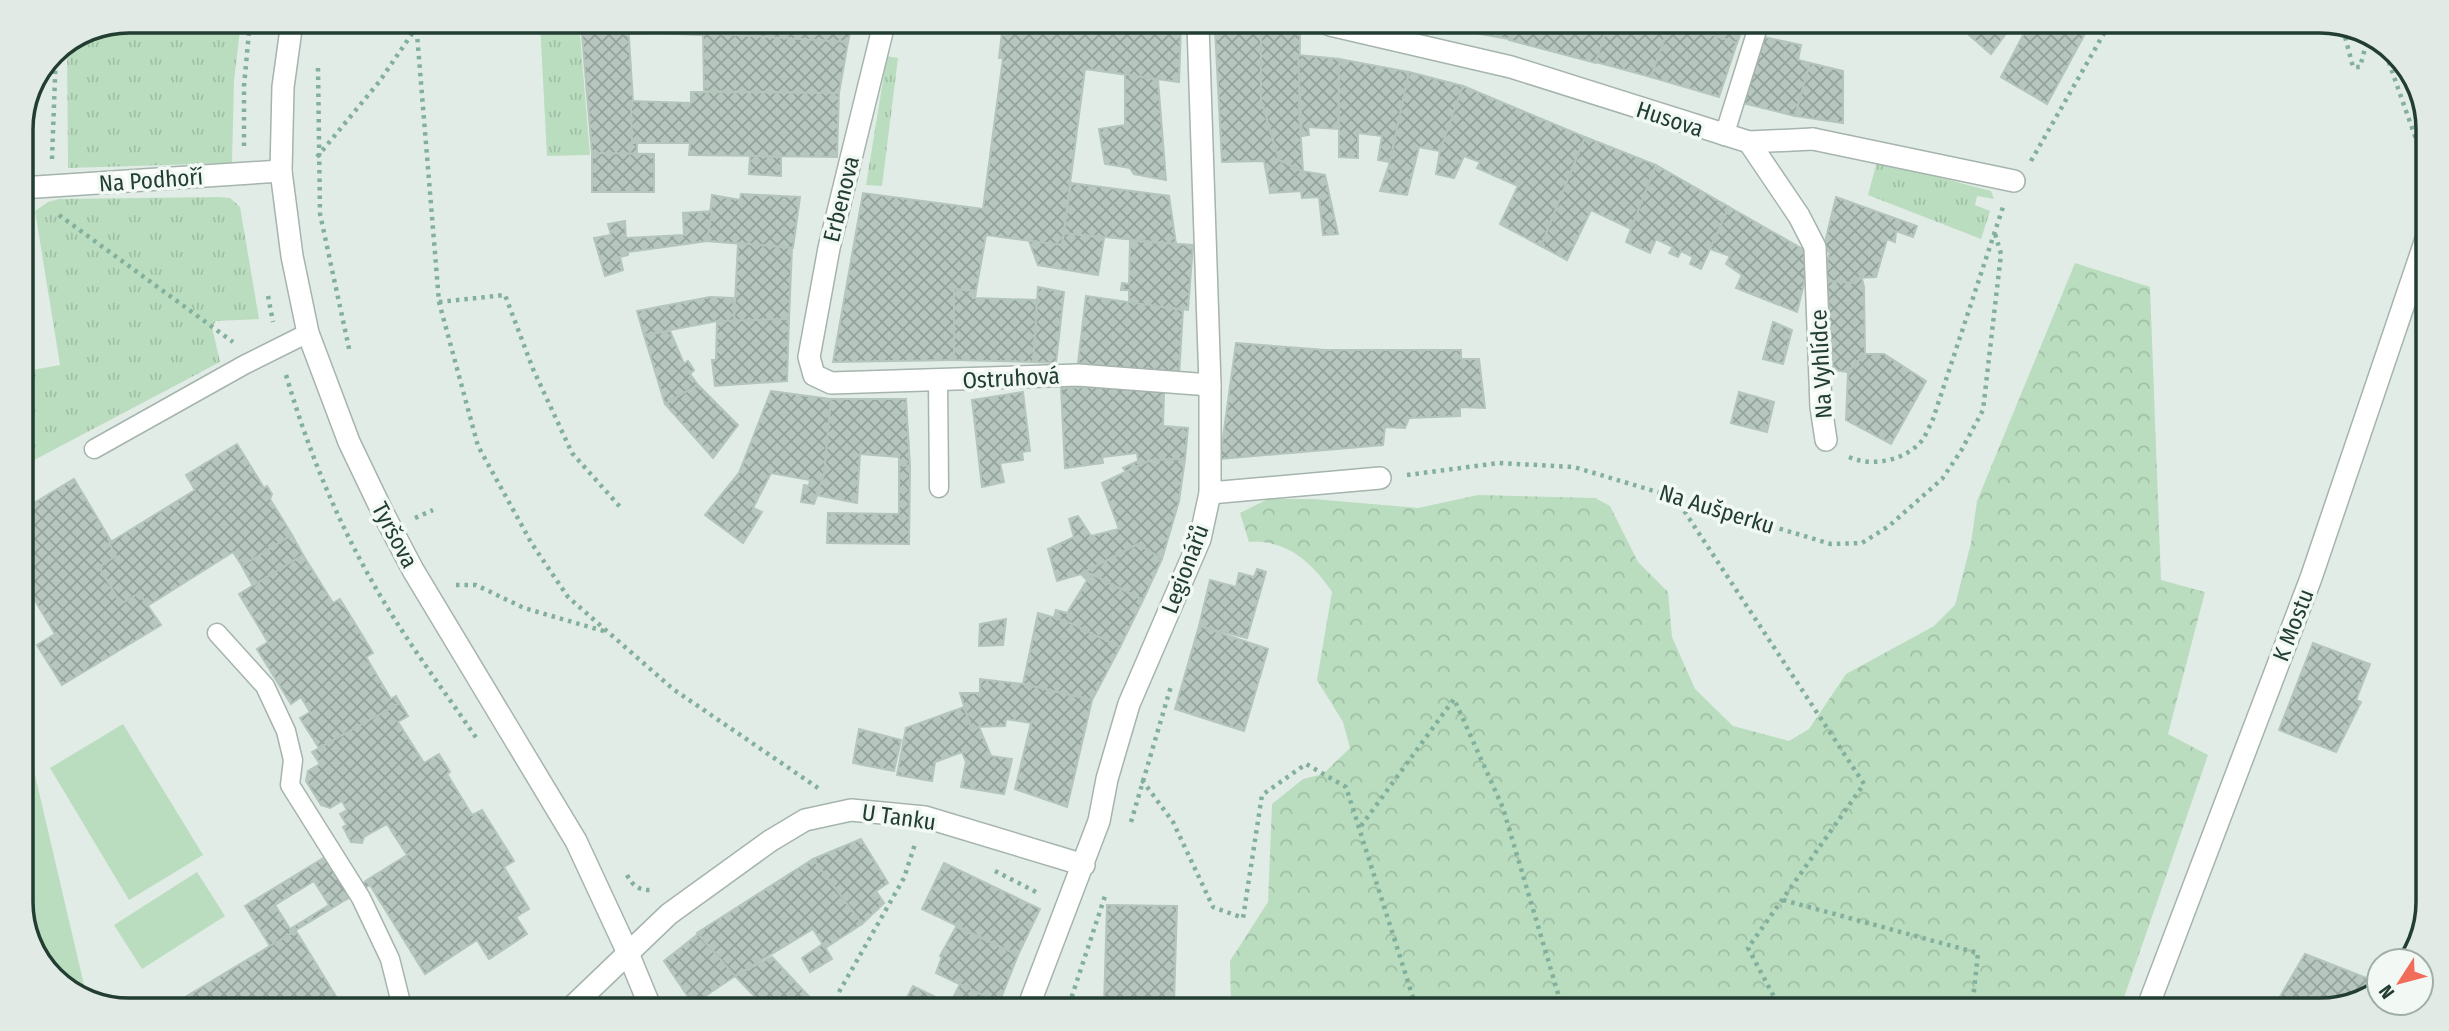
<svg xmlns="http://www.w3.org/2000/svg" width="2449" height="1031" font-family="'Fira Sans Condensed',sans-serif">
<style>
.grass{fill:url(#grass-tufts)}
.forest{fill:url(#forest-crowns)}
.pitch{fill:#baddbf}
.building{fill:url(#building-cross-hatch);stroke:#b4c6bc;stroke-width:2;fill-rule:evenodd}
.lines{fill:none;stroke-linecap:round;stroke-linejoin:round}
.service-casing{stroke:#a5b4ac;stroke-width:21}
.pedestrian-casing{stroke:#a5b4ac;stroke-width:24}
.minor-casing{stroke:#a5b4ac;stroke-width:24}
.tertiary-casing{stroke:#a5b4ac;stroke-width:24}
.path{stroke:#82b09c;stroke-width:4.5;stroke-dasharray:3.5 5;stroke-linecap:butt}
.service{stroke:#fff;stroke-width:18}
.pedestrian{stroke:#fff;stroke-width:21}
.minor{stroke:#fff;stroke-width:21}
.tertiary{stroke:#fff;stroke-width:21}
.labels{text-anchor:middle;stroke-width:7;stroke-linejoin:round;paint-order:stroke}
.street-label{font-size:23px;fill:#223d32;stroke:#f2f9f5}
.rim{fill:none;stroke:#223d32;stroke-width:3.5}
</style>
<defs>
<pattern id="grass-tufts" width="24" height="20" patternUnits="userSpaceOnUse" patternTransform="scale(1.75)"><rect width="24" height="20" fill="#baddbf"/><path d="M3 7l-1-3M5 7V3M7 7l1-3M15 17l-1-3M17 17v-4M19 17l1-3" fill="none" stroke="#a0bfa5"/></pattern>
<pattern id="forest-crowns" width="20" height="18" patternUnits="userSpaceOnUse" patternTransform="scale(1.75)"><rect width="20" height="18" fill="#baddbf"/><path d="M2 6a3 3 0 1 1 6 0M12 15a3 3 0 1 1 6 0" fill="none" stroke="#a0bfa5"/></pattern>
<pattern id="building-cross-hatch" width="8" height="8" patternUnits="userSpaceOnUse" patternTransform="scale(1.75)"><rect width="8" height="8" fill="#b7c7bf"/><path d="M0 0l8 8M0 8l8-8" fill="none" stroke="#94a39c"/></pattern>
</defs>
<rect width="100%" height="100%" fill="#e2ece6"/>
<g class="grass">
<path d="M130 21H241L234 81 232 163 68 168 67 47Z"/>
<path d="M540 23H579L590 155 547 156Z"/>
<path d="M887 56 898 58 882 186 866 185Z"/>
<path d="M1877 161 1991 191 1994 199 1977 196 1975 205 1990 211 1981 239 1868 195Z"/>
<path d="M219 197 230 198 240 207 259 319 216 321 212 327 220 362 21 467V372L60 365 35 211 48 202 59 199Z"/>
</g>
<path class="forest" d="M2075 263 2150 287 2161 580 2205 592 2168 734 2208 755 2120 1009 1231 1006 1230 961 1268 902 1272 804 1303 779 1323 774 1350 748 1343 722 1317 680 1332 592C1312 562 1286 539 1249 542L1240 513 1268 499H1314L1418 508 1478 495 1595 498 1610 506 1638 562 1668 592 1672 637 1695 689 1733 726 1789 741 1809 729 1846 674 1934 626 1955 605 1971 543 1977 501Z"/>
<g class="pitch">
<path d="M21 715 88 1002 43 967 21 909Z"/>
<path d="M123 724 203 855 129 900 50 768Z"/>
<path d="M197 872 225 916 142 969 114 925Z"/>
</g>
<g class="building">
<path d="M581 23H628L633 101 632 143H637V154L592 153Z"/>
<path d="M628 23H659L658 33 629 34Z"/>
<path d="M659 23 852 24 848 42 658 33Z"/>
<path d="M1003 24 1181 25 1179 82 1085 69 1062 245 986 235 976 291 954 289V360L833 362 863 193 983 209 1003 58H999Z"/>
<path d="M1436 26H1514L1509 39Z"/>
<path d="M1514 26H1607L1596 63 1509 40Z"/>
<path d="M1607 26 1669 27 1651 77 1596 62Z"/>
<path d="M1669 27H1707L1715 36 1737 43 1719 97 1651 77Z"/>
<path d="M1707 27H1743L1737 43 1715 36Z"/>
<path d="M1961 28H2010L1991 54Z"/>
<path d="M2027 28H2088L2047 104 2001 77Z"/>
<path d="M1215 29H1261V99L1279 160 1301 171 1325 175 1338 234 1323 235 1319 197 1302 198 1301 191 1270 193 1264 161 1222 162Z"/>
<path d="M1261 29 1300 32 1299 110 1303 171 1279 160 1261 99Z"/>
<path d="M703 33 848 42 839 93 704 91Z"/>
<path d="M1759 36 1801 45 1798 60 1810 63 1795 116 1743 103Z"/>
<path d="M1298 55 1339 59 1338 129 1308 127 1309 135 1302 136Z"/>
<path d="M1339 59 1409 72 1390 162 1378 160 1382 136 1358 133V158L1339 157Z"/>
<path d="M1810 63 1843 71V123L1795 116Z"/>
<path d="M1409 72 1463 86 1440 151 1419 147 1407 195 1380 191 1390 162Z"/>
<path d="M1125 74 1158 80 1166 180 1134 174 1130 168 1105 164 1099 129 1125 125Z"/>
<path d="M1463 86 1585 137 1541 246 1500 224 1518 186 1477 168 1480 162 1464 156 1454 178 1436 174 1440 151Z"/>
<path d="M691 92 839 93 837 157 689 155 690 143H632L631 101 691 103Z"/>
<path d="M1585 137 1656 165 1631 229 1591 210 1567 260 1541 246Z"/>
<path d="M592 153 654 154V192H592Z"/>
<path d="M750 156 781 157V176L749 174Z"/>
<path d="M1656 165 1729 207 1701 269 1690 264 1693 257 1681 251 1678 257 1669 253 1673 247 1656 239 1650 253 1626 242Z"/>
<path d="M1071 183 1169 196 1176 244 1064 233Z"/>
<path d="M741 194 800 197 793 248 707 241 712 195 740 200Z"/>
<path d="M1836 197 1917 226 1913 237 1896 231 1895 242 1887 239 1876 277 1856 278 1854 283 1827 281 1823 275 1830 252 1823 250Z"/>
<path d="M1729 207 1806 251 1810 259 1797 312 1736 288 1742 275 1726 264 1730 256 1710 249Z"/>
<path d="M712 211 707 241 628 252V255L620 257 623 270 605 276 594 238 611 235 608 224 625 221 626 238 684 235 683 213Z"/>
<path d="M1064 233 1104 238 1098 275 1038 265 1029 241 1062 245Z"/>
<path d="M1130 241 1193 245 1188 310 1129 303V290H1121L1122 283 1129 284Z"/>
<path d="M738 243 792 248 789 319 734 321Z"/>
<path d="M1856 278 1862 279 1864 287 1865 354 1848 372 1833 370 1827 281 1854 283Z"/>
<path d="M1038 287 1064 292 1056 363 1033 362Z"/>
<path d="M954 289 976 291 975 298 1037 300 1033 362 954 360Z"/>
<path d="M1086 296 1183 310 1179 375 1078 363Z"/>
<path d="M710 297 733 298 734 321H717L644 335 637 311Z"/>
<path d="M789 319 787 381 715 386 712 360H716L717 321Z"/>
<path d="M1773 322 1792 330 1783 364 1763 359Z"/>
<path d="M670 331 684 364 688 361 694 370 690 374 698 385 665 404 644 335Z"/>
<path d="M1236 343 1326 350H1461V359H1479L1485 408 1460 407V416L1409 418 1405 428 1385 427 1383 445 1220 459Z"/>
<path d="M1865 354H1884L1926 381 1891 444 1846 420 1848 372Z"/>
<path d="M698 385 738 425 713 458 665 404Z"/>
<path d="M1100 387 1164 391 1163 426 1188 428 1185 459 1151 460 1126 472 1123 468 1138 461 1137 453 1102 457 1103 463 1065 468 1061 388Z"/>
<path d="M771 391 831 399 824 475 814 504 801 502 804 485 809 486 810 480 771 473 753 508 762 512 743 543 705 515 739 473Z"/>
<path d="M1023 392 1030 451 1022 452 1023 460 1000 463 1004 482 982 487 972 400Z"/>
<path d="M1739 392 1774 402 1767 432 1731 423Z"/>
<path d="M831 399H906L910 466 899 465V457L860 454 857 503 816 495 824 475Z"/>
<path d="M237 444 264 488 267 486 272 494 270 499 292 535 242 566 233 552 147 606 139 593 121 604 99 567 116 556 109 543 195 490 186 475Z"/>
<path d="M1185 459 1179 501 1162 559 1138 544 1081 574 1057 581 1048 549 1074 537 1069 519 1078 516 1091 536 1119 529 1102 483 1151 460Z"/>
<path d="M899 465 910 466 909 544 827 543 828 513 899 514Z"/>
<path d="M74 479 111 541 109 543 116 556 99 567 121 604 139 593 161 625 62 685 37 645 55 634 21 577V511Z"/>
<path d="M292 535 303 555 253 586 242 566Z"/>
<path d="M1138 544 1162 559 1143 600 1091 574 1086 579 1081 574Z"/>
<path d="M303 555 333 603 340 599 373 653 366 657 391 699 396 696 400 703 319 748 300 718 310 712 301 697 291 704 257 649 268 642 239 594Z"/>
<path d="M1257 569 1266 572 1247 638 1199 626 1210 580 1236 587 1239 573 1254 577Z"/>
<path d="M1091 574 1143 600 1120 647 1054 617 1056 610 1067 613Z"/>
<path d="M1038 613 1066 621 1120 647 1092 700 1023 684Z"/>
<path d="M1006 619 1003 645 979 646 980 624Z"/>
<path d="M1199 626 1268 649 1244 731 1175 709Z"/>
<path d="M2313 643 2370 664 2356 700 2361 702 2336 752 2279 730Z"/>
<path d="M980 679 1023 684 1092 700 1067 807 1015 789 1031 723 1006 719 1005 726 971 727 960 693H980Z"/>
<path d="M400 703 408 716 398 722 424 763 439 754 450 772 447 774 472 815 482 810 514 861 504 867 529 909 516 917 527 934 489 959 477 940 425 974 370 885 270 946 245 906 325 857 349 895 367 880 407 855 387 824 364 837 362 843 351 842 343 827 347 825 340 814 347 810 342 801 330 808 321 805 306 781 308 771 320 764 312 752ZM314 881 329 905 290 929 275 905Z"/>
<path d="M964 707 971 727H979L991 756 1012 759 1004 794 961 787 966 762 962 752 935 762 932 781 897 775 906 728Z"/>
<path d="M859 729 901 740 894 771 853 763Z"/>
<path d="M861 839 888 883 876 891 884 903 862 924 813 859Z"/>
<path d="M813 859 862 924 825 948 813 929 735 976 697 933Z"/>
<path d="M944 863 1040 909 1018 955 922 909Z"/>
<path d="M1107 905 1177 906 1174 1002H1157V1006H1104Z"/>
<path d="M956 927 1018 955 999 1003 936 973 942 957 940 956Z"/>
<path d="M296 931 340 1003 177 1002 270 946Z"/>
<path d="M698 934 735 976 693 1004 664 961Z"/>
<path d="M823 944 832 959 810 972 802 958Z"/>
<path d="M2305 954 2379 983V992L2334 1006 2310 995 2305 1010H2285L2275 1005Z"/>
<path d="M772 957 817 1005 762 1004 735 976Z"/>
<path d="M960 984 999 1003 998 1005H903L913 986 950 1004Z"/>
</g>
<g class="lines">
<defs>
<g id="service">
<path d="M1724 136 1758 27"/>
<path d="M938 381 939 488"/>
<path d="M94 449 244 365 308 333"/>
<path d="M217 633 265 686 286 731 293 760 290 785 361 898 390 959 400 999"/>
</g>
<path id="pedestrian" d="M1813 139 2014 181"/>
<g id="minor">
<path d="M292 22 283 87 281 171 292 256 308 333 349 442 383 513 413 570 576 841 628 953"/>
<path d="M884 24 829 248 809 357 814 375 831 383 1078 375 1210 385"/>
<path d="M1330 25 1511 67 1749 142 1813 139"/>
<path d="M1749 142 1799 216 1815 247 1821 407 1826 440"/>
<path d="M21 188 281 171"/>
<path d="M1210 493 1380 478"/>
<path d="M575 1004 669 914 770 841 805 820 851 810 925 817 1084 865"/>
<path d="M1029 1005 1099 821 1107 779 1129 704 1200 539 1210 493V385L1198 25"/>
<path d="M2147 1009 2311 578 2427 236"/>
</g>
<path id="tertiary" d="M628 953 649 1004"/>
</defs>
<use href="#service" class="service-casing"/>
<use href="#pedestrian" class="pedestrian-casing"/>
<use href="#minor" class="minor-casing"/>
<use href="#tertiary" class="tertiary-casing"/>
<g class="path">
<path d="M416 22 439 302 478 446 532 544 568 597 673 689 818 788"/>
<path d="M2343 29 2353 67H2360L2367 41H2376"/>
<path d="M2383 46 2427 170"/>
<path d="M318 68 320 214 350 353"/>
<path d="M244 146V86L250 21"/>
<path d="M317 157 379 82 420 22"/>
<path d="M52 159 56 51"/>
<path d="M2031 161 2107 28"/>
<path d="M59 215 233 342"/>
<path d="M268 296 273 322"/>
<path d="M439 302 505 295 533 369 572 453 621 508"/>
<path d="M286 375C309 453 339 526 381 597 410 646 445 692 477 739"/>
<path d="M1849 457C1872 467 1901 461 1919 444 1925 438 1929 427 1933 419L2003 207"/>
<path d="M1407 475 1499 463 1574 467 1831 544 1862 543 1889 526 1942 479 1961 451 1983 410 2001 254 1994 230"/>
<path d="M1675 497 1864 784 1748 948 1780 1008"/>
<path d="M415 518 433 510"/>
<path d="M456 585H476L524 608 607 632"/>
<path d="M1142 780 1173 822 1213 907 1243 918 1262 795 1306 764 1346 787 1416 1007"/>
<path d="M1131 822 1171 686"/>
<path d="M1361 826 1454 699 1503 808 1562 1007"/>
<path d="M995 871 1040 894"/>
<path d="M627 875C633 886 639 891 653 890"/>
<path d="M1783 900 1978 953 1972 1009"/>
<path d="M839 992 904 878 915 844"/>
<path d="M1069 1005 1106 893"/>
</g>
<use href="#service" class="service"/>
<use href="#pedestrian" class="pedestrian"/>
<use href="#minor" class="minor"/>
<use href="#tertiary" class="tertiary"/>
</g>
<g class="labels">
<g class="street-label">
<text transform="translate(1670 119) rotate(18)" y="8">Husova</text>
<text transform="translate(151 180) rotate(-4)" y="8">Na Podhoří</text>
<text transform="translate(841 199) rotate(-76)" y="8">Erbenova</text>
<text transform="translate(1821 364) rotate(-93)" y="8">Na Vyhlídce</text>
<text transform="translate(1011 378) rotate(-3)" y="8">Ostruhová</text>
<text transform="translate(1717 509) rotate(17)" y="8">Na Aušperku</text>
<text transform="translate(395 535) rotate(62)" y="8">Tyršova</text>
<text transform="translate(1185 569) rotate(-69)" y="8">Legionářů</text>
<text transform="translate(2293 625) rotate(-69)" y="8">K Mostu</text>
<text transform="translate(899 817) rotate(8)" y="8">U Tanku</text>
</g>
</g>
<path d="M0 0H2449V1031H0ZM129 33H2320A96 96 0 0 1 2416 129V902A96 96 0 0 1 2320 998H129A96 96 0 0 1 33 902V129A96 96 0 0 1 129 33Z" fill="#e1eae5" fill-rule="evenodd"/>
<path class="rim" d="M129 33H2320A96 96 0 0 1 2416 129V902A96 96 0 0 1 2320 998H129A96 96 0 0 1 33 902V129A96 96 0 0 1 129 33Z"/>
<g transform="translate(2400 982) rotate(234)"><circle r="33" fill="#f2f9f5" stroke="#9faea7" stroke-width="2"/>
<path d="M0-5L12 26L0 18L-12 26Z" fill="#f26c5a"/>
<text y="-10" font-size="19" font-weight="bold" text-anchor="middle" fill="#223d32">N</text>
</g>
</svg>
